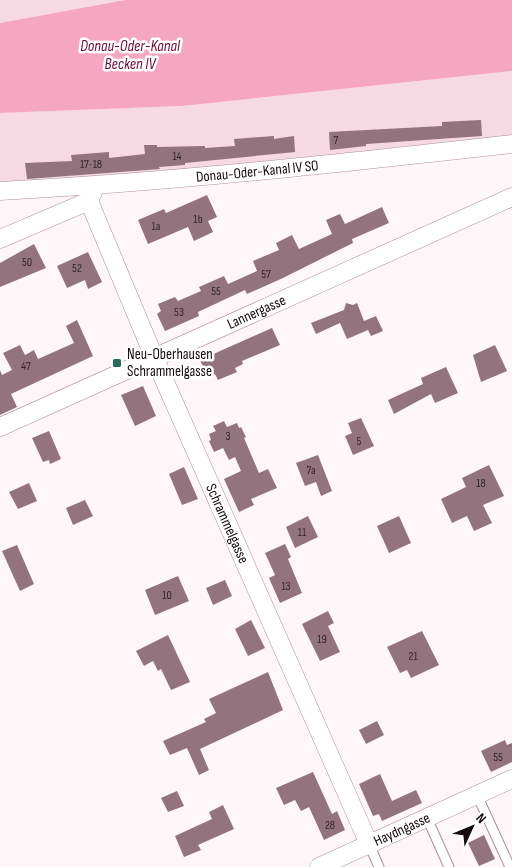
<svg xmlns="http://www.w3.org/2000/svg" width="512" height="867" font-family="'Sofia Sans Condensed',sans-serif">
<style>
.green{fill:#f6d9e2}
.water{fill:#f5a7c1}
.building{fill:#93747e}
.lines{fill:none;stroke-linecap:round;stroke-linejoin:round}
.lane-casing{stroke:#af8f99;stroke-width:11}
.street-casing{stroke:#af8f99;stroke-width:19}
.lane{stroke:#fff;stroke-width:9}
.street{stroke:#fff;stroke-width:18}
.poi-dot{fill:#276b5e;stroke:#fff;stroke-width:2}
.labels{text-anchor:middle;stroke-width:5;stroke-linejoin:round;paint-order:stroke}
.number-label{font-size:12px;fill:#342429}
.street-label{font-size:15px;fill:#150a0d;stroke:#fff}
.poi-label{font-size:15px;fill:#150a0d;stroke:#fff;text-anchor:start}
.water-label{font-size:16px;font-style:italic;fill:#660c38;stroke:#fff}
</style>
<rect width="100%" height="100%" fill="#fef6f9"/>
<g class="green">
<path d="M0 0H125L0 23Z"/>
<path d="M512 71V141L95 177 0 182V113L182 106Z"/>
</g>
<path class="water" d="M125 0H512V71L182 106 0 113V23Z"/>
<g class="building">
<path d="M481 120 482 136 366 144V146L330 150 329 132 442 126V122Z"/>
<path d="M274 136V139L294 136 295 152 185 163V165L159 167 160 169 27 179 25 163 72 161 71 155 109 152V158L145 154 144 145H157V147L205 146V148L235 146 234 139Z"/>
<path d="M207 195 217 217 208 221 213 232 194 241 188 227 148 244 138 220 164 209 166 213Z"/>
<path d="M382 207 389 223 352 239 353 243 283 278 247 294 245 290 198 312 199 316 165 331 157 314 161 311 158 304 175 297 178 301 201 291 199 287 224 276 228 284 257 271 253 261 279 250 276 243 292 235 299 249 332 234 326 220 340 214 345 224Z"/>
<path d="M34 244 46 268 0 287V263Z"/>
<path d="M88 252 102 282 88 289 85 280 67 288 57 266Z"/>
<path d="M346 303 353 305 357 303 364 321 376 316 383 331 371 336 368 330 347 339 340 323 316 334 311 323 344 310Z"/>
<path d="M77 320 93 356 11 394 17 407 0 415V370L2 375 12 370 3 353 20 345 25 355 34 350 38 359 74 343 66 326Z"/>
<path d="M272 328 280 345 242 361 243 364 235 368 237 372 218 380 215 374 208 378 200 360Z"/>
<path d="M495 345 507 371 481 382 473 355Z"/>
<path d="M446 367 458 393 435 403 431 394 394 414 388 400 423 384 421 378Z"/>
<path d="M143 386 156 416 135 426 121 395Z"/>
<path d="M361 418 374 446 353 455 345 436 352 433 348 423Z"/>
<path d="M224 421 227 427 237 423 239 428 241 427 246 437 244 438 259 473 268 469 277 488 251 499 254 505 239 512 224 479 241 471 235 457 229 460 223 448 214 452 209 441 211 440 209 434 216 431 213 426Z"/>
<path d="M49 431 61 459 50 464 49 460 43 462 32 438Z"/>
<path d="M318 455 332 491 321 496 316 482 305 486 296 463Z"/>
<path d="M489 465 504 496 483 505 492 523 474 531 467 516 452 523 441 499 466 487 462 478Z"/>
<path d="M184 467 198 499 182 505 169 474Z"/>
<path d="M29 483 37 501 18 509 9 492Z"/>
<path d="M85 500 93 516 73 525 66 508Z"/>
<path d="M308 516 318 537 295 548 286 527Z"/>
<path d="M399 516 411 543 389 553 377 526Z"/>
<path d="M285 544 291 557 288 559 302 593 280 603 269 578 275 575 265 553Z"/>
<path d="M17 545 34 584 20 591 2 551Z"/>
<path d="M178 576 189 601 155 615 145 590Z"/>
<path d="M225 580 232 596 213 605 206 588Z"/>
<path d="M328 611 334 623 328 626 340 652 320 661 302 624Z"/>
<path d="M251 620 265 648 248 656 235 629Z"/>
<path d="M422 631 439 665 411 678 407 670 400 673 387 647Z"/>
<path d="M168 635 190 682 171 690 161 669 158 671 153 661 144 666 136 651Z"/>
<path d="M268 672 283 710 200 749 209 770 199 775 187 748 170 755 163 741 206 722 204 719 216 713 209 699Z"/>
<path d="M377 721 384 735 366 744 359 730Z"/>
<path d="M505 740 507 745 512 743V762L491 772 481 751Z"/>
<path d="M313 772 332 814 337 811 345 830 324 840 309 807 301 811 295 800 284 805 276 788Z"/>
<path d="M380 774 392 801 416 790 422 803 382 821 379 814 373 816 359 784Z"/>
<path d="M177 791 184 806 168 812 161 798Z"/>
<path d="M223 805 234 829 198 845 201 850 184 857 175 836 212 819 209 812Z"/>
<path d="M484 835 495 859 479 866 468 843Z"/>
</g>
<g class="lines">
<defs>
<g id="lane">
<path d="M477 795 510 867"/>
<path d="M427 818 449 867"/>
<path d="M369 844 379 867"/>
</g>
<g id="street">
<path id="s1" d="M0 191C171 182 342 163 512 144"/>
<path id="s2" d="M89 201 154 357 369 844"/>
<path d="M0 239 89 201 93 192"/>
<path id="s3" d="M0 427 512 197"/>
<path id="s4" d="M319 867 512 779"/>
</g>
</defs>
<use href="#lane" class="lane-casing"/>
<use href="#street" class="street-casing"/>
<use href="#lane" class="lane"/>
<use href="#street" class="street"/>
</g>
<rect class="poi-dot" x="112" y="358" width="10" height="10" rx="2.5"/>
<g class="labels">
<g class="number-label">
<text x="336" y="144">7</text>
<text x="177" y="160">14</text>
<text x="91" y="168">17-18</text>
<text x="198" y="223">1b</text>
<text x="156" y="230">1a</text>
<text x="27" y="266">50</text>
<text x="77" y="272">52</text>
<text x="266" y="278">57</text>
<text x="216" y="295">55</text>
<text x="179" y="316">53</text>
<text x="26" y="370">47</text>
<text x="228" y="440">3</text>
<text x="359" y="445">5</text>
<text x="311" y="474">7a</text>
<text x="481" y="487">18</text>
<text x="302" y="536">11</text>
<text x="286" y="590">13</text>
<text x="167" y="599">10</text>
<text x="322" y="643">19</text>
<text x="413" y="660">21</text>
<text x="498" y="761">55</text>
<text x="330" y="829">28</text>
</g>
<g class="street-label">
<text dy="5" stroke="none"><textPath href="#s1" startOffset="258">Donau-Oder-Kanal IV SO</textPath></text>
<text dy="5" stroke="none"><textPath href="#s3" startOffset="281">Lannergasse</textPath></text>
<text dy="5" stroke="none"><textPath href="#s2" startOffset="351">Schrammelgasse</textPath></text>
<text dy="5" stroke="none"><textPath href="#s4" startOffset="91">Haydngasse</textPath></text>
</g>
<g class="poi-label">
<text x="127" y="359">Neu-Oberhausen<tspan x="127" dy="17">Schrammelgasse</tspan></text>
</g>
<g class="water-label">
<text x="130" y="51">Donau-Oder-Kanal<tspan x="130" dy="18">Becken IV</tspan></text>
</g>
</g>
<g transform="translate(472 827) rotate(46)" stroke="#ffffff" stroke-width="4" paint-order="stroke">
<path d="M0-4L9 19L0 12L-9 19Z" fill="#150a0d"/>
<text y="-8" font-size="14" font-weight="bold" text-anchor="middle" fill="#150a0d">N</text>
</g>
</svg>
